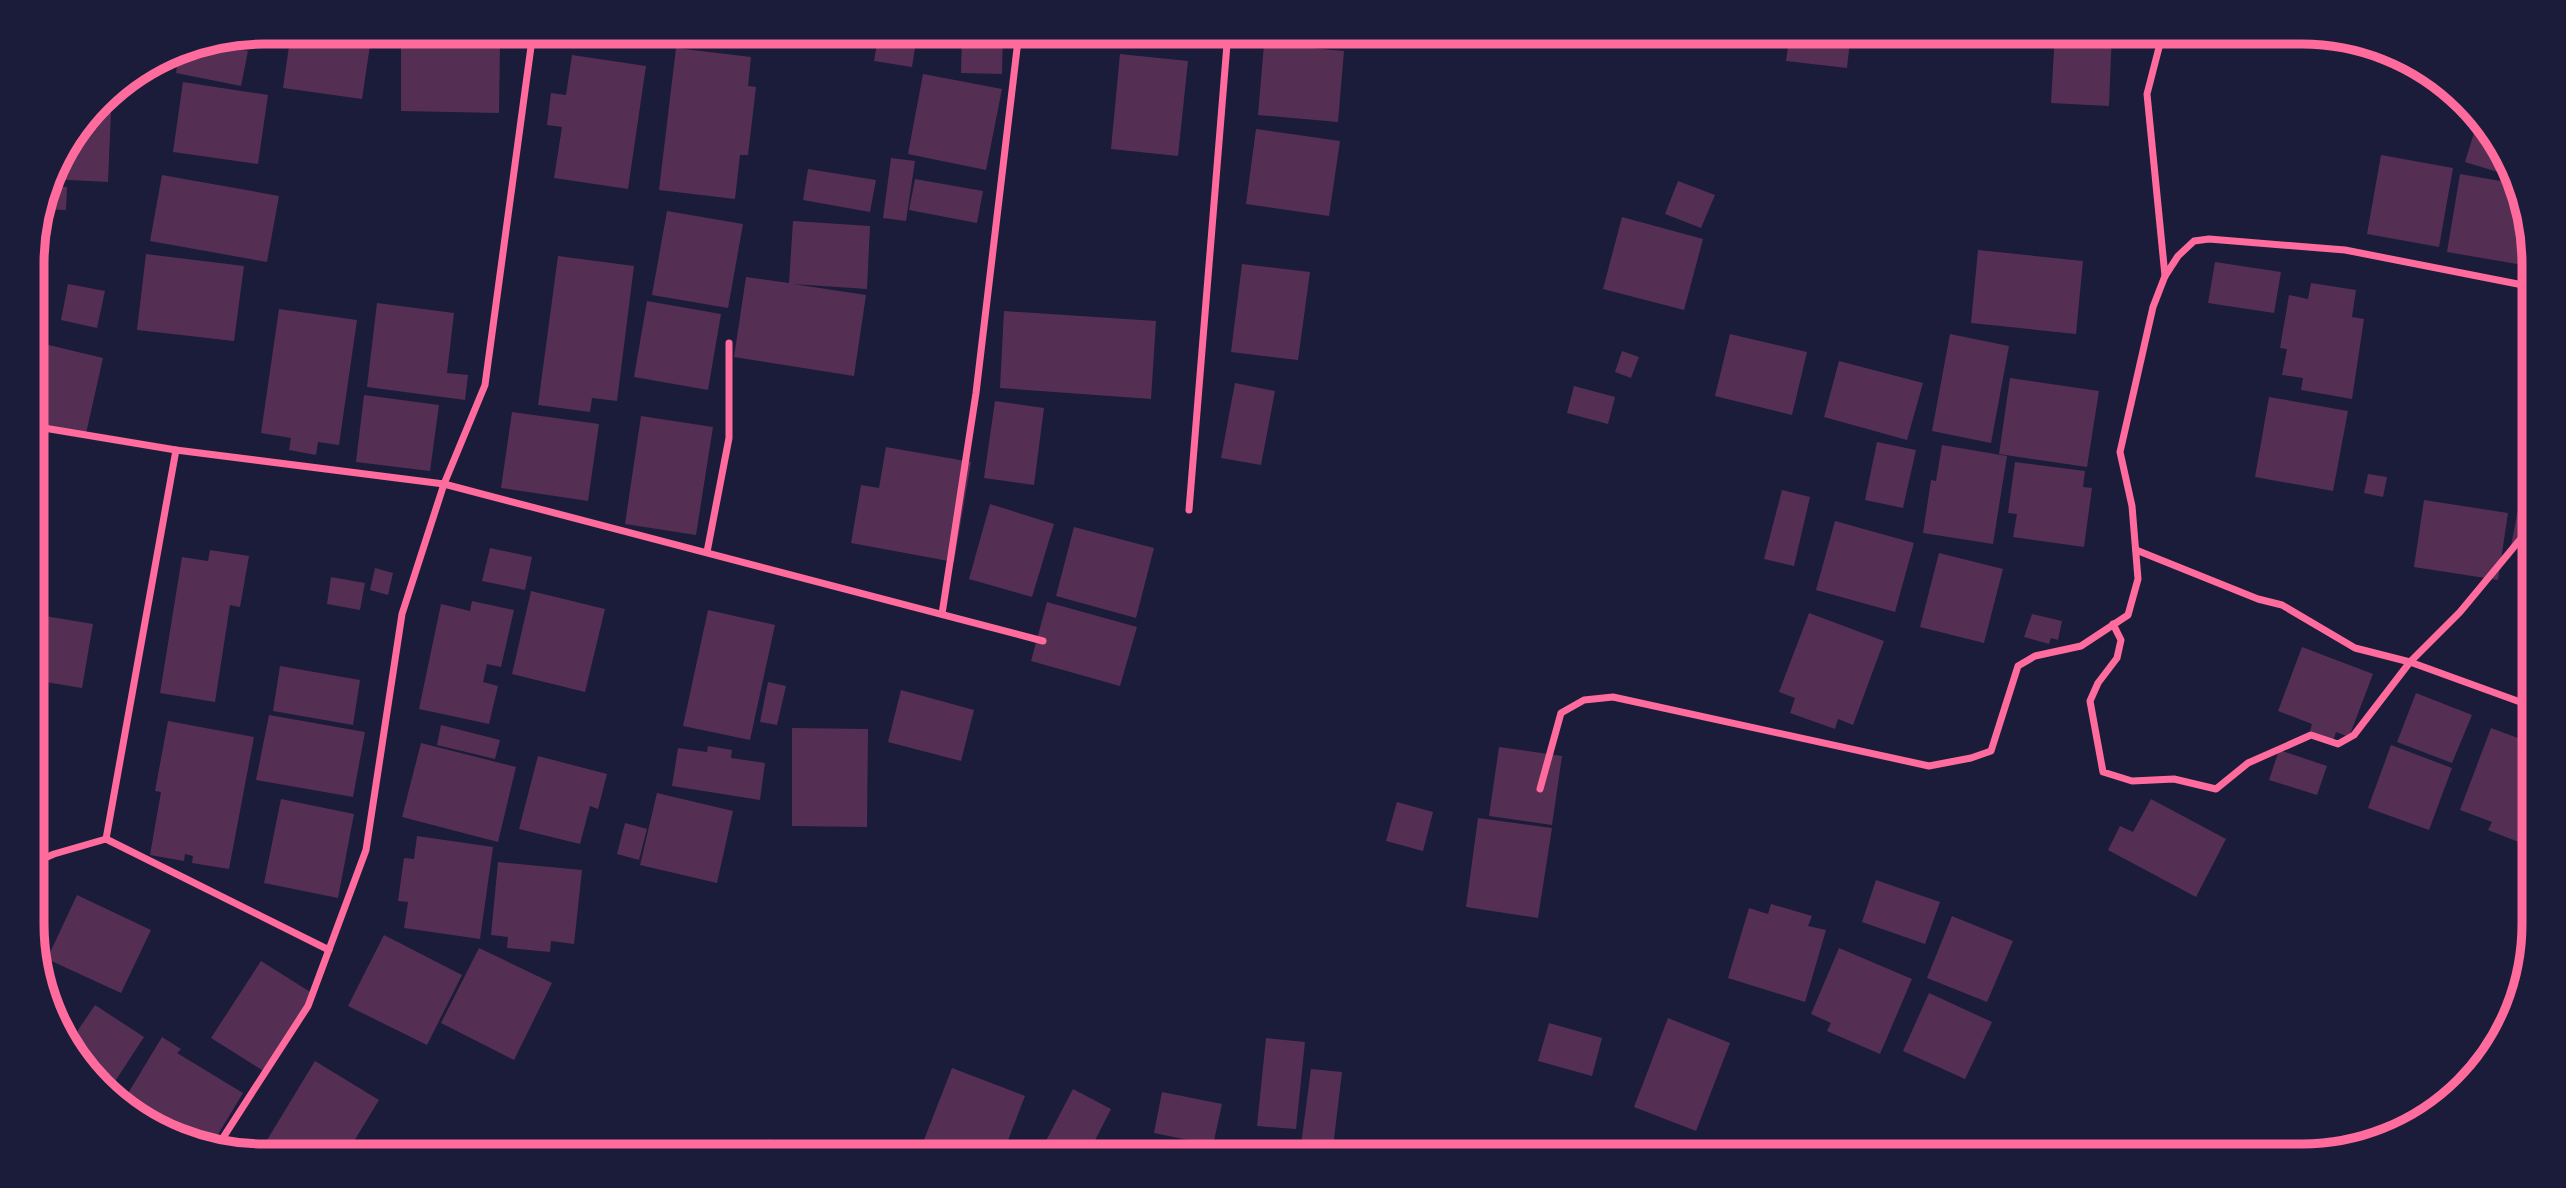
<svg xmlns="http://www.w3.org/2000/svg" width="2566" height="1188" font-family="'Nunito Sans',sans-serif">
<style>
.building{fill:#542f53}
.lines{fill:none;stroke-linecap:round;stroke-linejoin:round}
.minor{stroke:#ff6b9d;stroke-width:7}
.rim{fill:none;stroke:#ff6b9d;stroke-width:9}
</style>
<rect width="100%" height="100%" fill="#1b1b3a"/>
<g class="building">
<path d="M291 32H372L362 99 283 88Z"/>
<path d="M879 32 917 34 912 67 874 61Z"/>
<path d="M962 32 1003 33 1002 74 961 73Z"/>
<path d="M1254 32H1288L1287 44 1253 42Z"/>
<path d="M1790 32H1851L1847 68 1786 61Z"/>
<path d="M2055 32H2112L2109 106 2051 103Z"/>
<path d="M401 37 500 39 499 113 401 111Z"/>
<path d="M207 43 248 51 241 86 176 73 180 48Z"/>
<path d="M1264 44 1344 51 1338 122 1258 115Z"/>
<path d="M676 48 751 57 748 86 756 87 748 155H740L735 199 659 190Z"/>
<path d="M1120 54 1188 61 1178 156 1111 149Z"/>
<path d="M572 55 646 66 628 189 554 178 562 127 547 125 551 93 566 95Z"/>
<path d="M923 74 1002 89 986 170 908 154Z"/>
<path d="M183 82 268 95 258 164 173 152Z"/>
<path d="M112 88 108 182 51 179 56 161Z"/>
<path d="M2479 117 2487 123 2508 175 2465 162Z"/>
<path d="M1256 129 1340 141 1329 216 1246 204Z"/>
<path d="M2381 155 2453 168 2439 247 2367 234Z"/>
<path d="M891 158 915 161 906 221 883 218Z"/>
<path d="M808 169 876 180 870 212 803 200Z"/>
<path d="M2460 174 2512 183 2529 226 2523 265 2447 252Z"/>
<path d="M162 175 279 196 267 262 150 241Z"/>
<path d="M915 179 983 191 977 223 909 210Z"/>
<path d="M1678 181 1715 195 1701 228 1665 214Z"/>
<path d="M49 187H67L66 210 43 209Z"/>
<path d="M667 211 743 224 728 308 652 295Z"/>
<path d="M1622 217 1703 239 1684 310 1603 289Z"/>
<path d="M793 221 870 226 867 289 793 284 866 295 854 376 734 357 746 277 789 283Z"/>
<path d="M1978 250 2083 261 2076 334 1971 323Z"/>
<path d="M146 254 244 266 234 341 137 330Z"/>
<path d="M558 256 634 266 617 401 592 398 590 412 538 405Z"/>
<path d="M2215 262 2281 272 2274 313 2208 303Z"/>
<path d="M1242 264 1310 272 1298 360 1231 352Z"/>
<path d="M2311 283 2356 290 2352 317 2364 319 2352 399 2301 390 2303 378 2282 375 2287 349 2280 348 2289 295 2308 299Z"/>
<path d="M68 284 105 291 97 328 61 320Z"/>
<path d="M647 301 721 314 708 390 634 377Z"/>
<path d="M377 303 454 313 447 373 468 375 465 400 367 387Z"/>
<path d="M279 309 357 320 339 445 318 442 316 455 289 450 291 438 261 433Z"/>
<path d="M1004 311 1156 321 1151 399 1000 388Z"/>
<path d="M1730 334 1807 352 1792 415 1715 396Z"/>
<path d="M1950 334 2009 346 1991 443 1932 431Z"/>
<path d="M32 341 103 358 85 438 32 426Z"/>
<path d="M1622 351 1639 357 1631 378 1615 372Z"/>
<path d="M1839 361 1923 383 1907 440 1824 417Z"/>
<path d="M2010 378 2099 391 2087 467 1999 454Z"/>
<path d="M1235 383 1275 391 1261 465 1221 458Z"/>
<path d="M1574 386 1615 397 1608 424 1567 413Z"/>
<path d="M364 395 439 405 430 471 356 462Z"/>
<path d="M2269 397 2348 411 2333 491 2255 477Z"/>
<path d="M995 401 1044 408 1034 485 984 478Z"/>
<path d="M512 412 599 424 588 501 501 488Z"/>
<path d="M641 416 713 427 696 535 625 524Z"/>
<path d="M1877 442 1916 450 1903 508 1865 500Z"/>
<path d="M1942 445 2007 456 1993 544 1923 533 1931 480 1936 481Z"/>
<path d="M886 447 971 462 954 562 851 543 861 485 879 488Z"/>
<path d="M2015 462 2085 471 2083 487 2092 488 2084 547 2013 537 2017 514 2008 513Z"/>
<path d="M2368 474 2387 477 2383 497 2364 493Z"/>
<path d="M1782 490 1810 497 1794 566 1764 559Z"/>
<path d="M2424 500 2508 513 2498 580 2414 567Z"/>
<path d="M990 504 1054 524 1032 597 969 579Z"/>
<path d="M2518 509 2533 512V550L2511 546Z"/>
<path d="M1835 521 1914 543 1895 612 1816 590Z"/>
<path d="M1074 527 1154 548 1136 618 1056 596Z"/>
<path d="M490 548 532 557 525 590 482 581Z"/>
<path d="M210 550 249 556 240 607 230 605 215 702 160 693 182 557 208 561Z"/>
<path d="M1939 553 2003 569 1984 643 1920 627Z"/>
<path d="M375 568 393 573 388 595 370 590Z"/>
<path d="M331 577 365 583 360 610 327 604Z"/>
<path d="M531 591 605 609 585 692 512 674Z"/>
<path d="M472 601 514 610 501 667 487 664 483 682 498 686 489 724 419 709 441 604 470 611Z"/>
<path d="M1047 602 1137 627 1120 686 1031 661Z"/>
<path d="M708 610 775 625 750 740 683 726Z"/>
<path d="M1809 613 1884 641 1853 725 1838 719 1835 729 1790 713 1795 698 1779 692Z"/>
<path d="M33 614 93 624 82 688 33 680Z"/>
<path d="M2032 614 2062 621 2058 640 2051 638 2049 644 2024 637Z"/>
<path d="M2302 647 2373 674 2349 737 2336 732 2333 741 2310 731 2312 724 2278 711Z"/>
<path d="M280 666 360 680 353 725 273 711Z"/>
<path d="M768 682 786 686 777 725 760 722Z"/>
<path d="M901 690 974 710 961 761 888 742Z"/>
<path d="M2416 693 2472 715 2452 763 2397 742Z"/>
<path d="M269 715 365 732 353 797 256 780Z"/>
<path d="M168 721 254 737 229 869 192 863 193 856 185 854 184 861 150 855 161 792 155 791Z"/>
<path d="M441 725 500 740 495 759 437 745Z"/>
<path d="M792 728 868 729 867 827 792 826Z"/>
<path d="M2491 728 2534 744V832L2529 846 2488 830 2492 822 2460 810Z"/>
<path d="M421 743 516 767 498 842 402 817Z"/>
<path d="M2391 745 2452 768 2429 830 2368 808Z"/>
<path d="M708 746 732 750 731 758 765 763 760 800 672 786 678 748 707 752Z"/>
<path d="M1499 747 1562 756 1552 825 1489 816Z"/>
<path d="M2279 750 2327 766 2317 795 2269 780Z"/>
<path d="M538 756 607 774 598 809 590 806 580 844 519 829Z"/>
<path d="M657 793 733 811 717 883 640 865Z"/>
<path d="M281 799 354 814 338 898 264 883Z"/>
<path d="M2151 799 2226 839 2196 897 2108 850 2120 826 2133 832Z"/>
<path d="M1397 802 1433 812 1423 851 1386 841Z"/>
<path d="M1478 818 1552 828 1538 918 1466 907Z"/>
<path d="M625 823 647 829 639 860 617 854Z"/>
<path d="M417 836 493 847 480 939 404 928 408 902 398 901 404 858 414 859Z"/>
<path d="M498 862 582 870 574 944 551 941 550 952 507 948 508 937 491 935Z"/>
<path d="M1876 880 1940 902 1925 944 1862 922Z"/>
<path d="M77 895 151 930 121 993 47 959Z"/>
<path d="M1771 904 1812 916 1808 926 1826 930 1805 1002 1728 978 1749 908 1768 914Z"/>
<path d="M1952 916 2013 941 1987 1002 1927 978Z"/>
<path d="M384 935 462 975 427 1045 348 1006Z"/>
<path d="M479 948 552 983 514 1060 441 1023Z"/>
<path d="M1839 948 1912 979 1880 1054 1827 1031 1831 1023 1811 1014Z"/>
<path d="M261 961 315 995 265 1072 211 1038Z"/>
<path d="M1929 993 1992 1022 1965 1079 1903 1051Z"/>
<path d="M95 1005 144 1037 110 1089 79 1065 70 1042Z"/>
<path d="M1668 1018 1730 1043 1696 1131 1634 1107Z"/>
<path d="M1549 1023 1602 1038 1592 1076 1538 1061Z"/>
<path d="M162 1037 181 1049 177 1053 243 1093 211 1146 176 1139 124 1100Z"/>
<path d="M1266 1038 1305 1042 1296 1129 1257 1126Z"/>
<path d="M315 1061 379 1100 345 1156H283L264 1145Z"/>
<path d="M952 1068 1025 1096 1002 1156H954L922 1145Z"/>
<path d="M1311 1069 1342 1072 1332 1156 1300 1152Z"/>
<path d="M1073 1089 1111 1109 1087 1156H1038Z"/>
<path d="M1162 1092 1222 1104 1213 1145 1154 1133Z"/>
<path d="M769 1139 795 1156H757Z"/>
</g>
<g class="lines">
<g class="minor">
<path d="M2163 32 2147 94 2165 276"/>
<path d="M32 426 176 450 444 484 1043 641"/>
<path d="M1189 510 1228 32"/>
<path d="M2136 550 2258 599 2282 605 2355 648 2410 662 2460 612 2533 524"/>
<path d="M707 552 729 438V343"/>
<path d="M942 614 976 393 1019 32"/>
<path d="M2113 624 2121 640 2117 658 2098 683 2090 701 2103 772 2132 781 2174 779 2216 789 2248 763 2311 735 2338 744 2354 735 2410 662 2534 707"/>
<path d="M1540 789 1561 713 1584 700 1613 697 1929 766 1971 758 1991 751 2018 666 2035 656 2081 646 2128 615 2138 579 2132 506 2120 452 2153 307 2165 276 2178 256 2194 241 2209 239 2345 250 2533 287"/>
<path d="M106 839 329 950"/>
<path d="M33 863 54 854 106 839 176 450"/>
<path d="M217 1147 308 1006 366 850 402 614 444 484 485 385 533 32"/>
</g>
</g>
<path d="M0 0H2566V1188H0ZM264 44H2302A220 220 0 0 1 2522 264V924A220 220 0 0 1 2302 1144H264A220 220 0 0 1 44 924V264A220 220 0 0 1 264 44Z" fill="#1b1b3a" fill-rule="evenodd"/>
<path class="rim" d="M264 44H2302A220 220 0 0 1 2522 264V924A220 220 0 0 1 2302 1144H264A220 220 0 0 1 44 924V264A220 220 0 0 1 264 44Z"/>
</svg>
